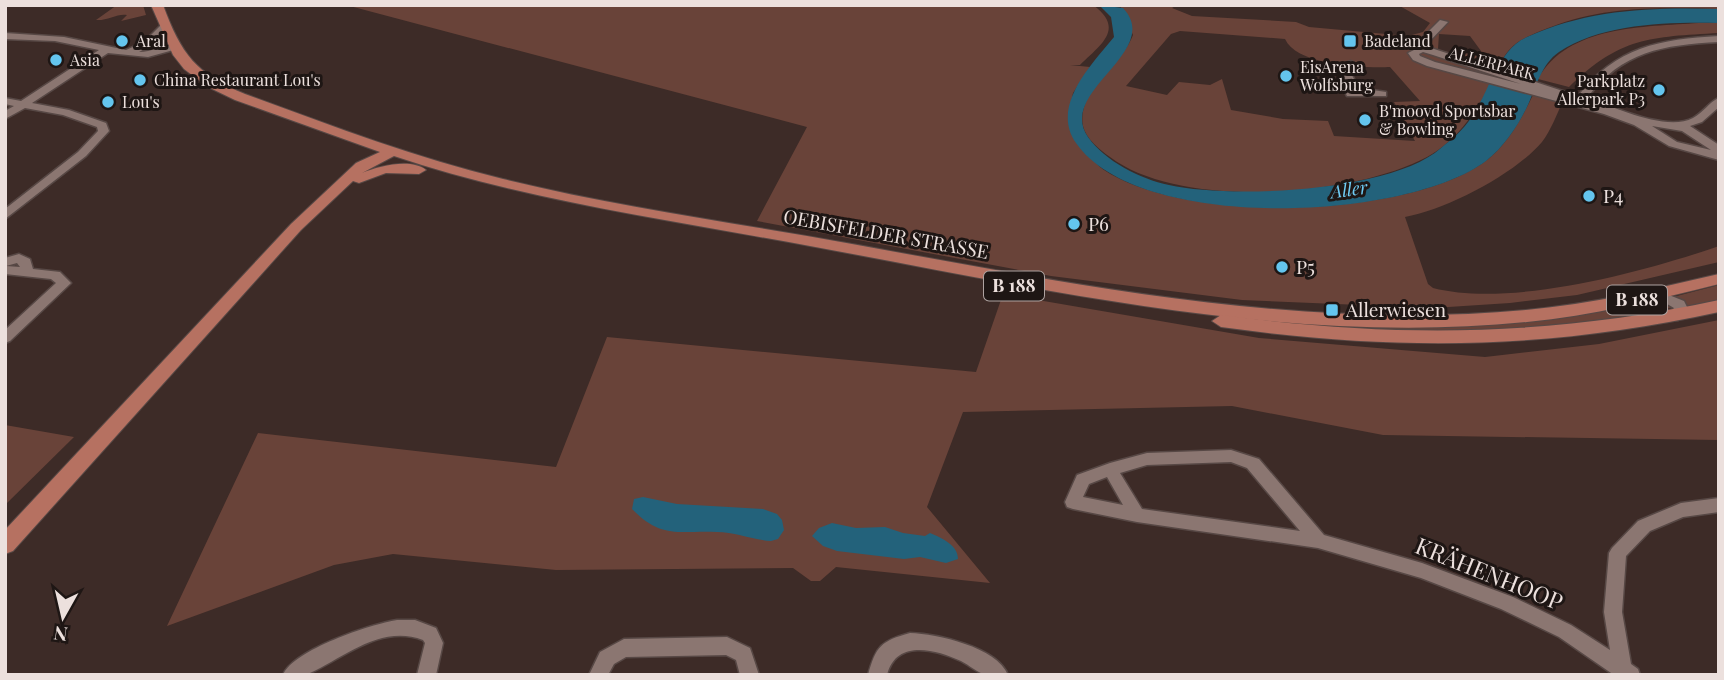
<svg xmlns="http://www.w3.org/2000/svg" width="1724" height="680" font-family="'Playfair Display',serif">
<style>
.green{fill:#694339;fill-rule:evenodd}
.water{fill:#23627b}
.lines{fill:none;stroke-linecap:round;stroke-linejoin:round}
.minor-casing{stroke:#574845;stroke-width:3}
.major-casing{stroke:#574845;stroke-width:2}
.minor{fill:#8b7671;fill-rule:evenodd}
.major{fill:#b67161;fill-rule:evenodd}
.poi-dot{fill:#64c5ee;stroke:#1e1614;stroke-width:2.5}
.labels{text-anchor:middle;stroke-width:6;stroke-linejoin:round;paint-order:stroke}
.far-poi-label{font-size:16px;fill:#ece0dd;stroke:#1e1614;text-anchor:start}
.far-street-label{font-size:16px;fill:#ece0dd;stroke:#1e1614}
.far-water-label{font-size:18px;font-style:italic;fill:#70cdf5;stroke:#1e1614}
.shield{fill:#1e1614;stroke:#aea3a1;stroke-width:2}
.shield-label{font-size:18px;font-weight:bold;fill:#ece0dd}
.poi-label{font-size:19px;fill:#ece0dd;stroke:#1e1614;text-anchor:start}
.street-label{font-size:19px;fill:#ece0dd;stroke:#1e1614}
.near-street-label{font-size:23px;fill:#ece0dd;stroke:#1e1614}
</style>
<rect width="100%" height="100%" fill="#3d2b27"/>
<g class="green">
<path d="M117 5H143L146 15 121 21 127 15C118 13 107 21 96 20Z"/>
<path d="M346 5H1093C1126 29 1100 45 1080 65H1070L1090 67 1073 93 1068 118C1078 135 1088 159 1104 170 1186 224 1403 218 1483 163 1506 147 1521 120 1533 95L1562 103C1556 116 1551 130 1542 142 1515 174 1446 210 1405 217L1428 284 1433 288C1510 308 1644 272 1719 246V262L1577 295 1510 303 1433 308 1242 300 1051 276 757 221 807 127Z"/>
<path d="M1120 5H1177L1172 8 1192 16 1296 22 1309 27 1408 36 1423 32 1430 23 1398 5H1719V9C1663 7 1604 6 1551 27 1540 31 1522 38 1513 46 1502 56 1495 74 1489 87 1475 114 1455 142 1427 157 1352 197 1180 210 1110 157 1100 150 1086 139 1083 126 1076 91 1122 65 1133 35ZM1180 31 1285 39C1297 66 1365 68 1390 67L1420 101 1394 102 1415 141 1334 136 1328 121 1283 119 1231 110 1222 79 1210 85 1179 82 1167 95 1126 86 1171 34ZM1439 34 1470 36 1481 51C1472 55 1450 54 1438 49Z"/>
<path d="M1699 23H1719V33C1650 37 1620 37 1569 87L1538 79C1568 25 1644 27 1699 23Z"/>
<path d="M1719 285V300L1686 308 1673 297Z"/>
<path d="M1003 294 1259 338 1485 357 1599 344 1719 320V440L1383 435 1232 406 963 412 927 507 990 583 836 567 820 581H811L793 568 556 570 393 554 334 565 167 626 258 433 556 467 607 337 976 372Z"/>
<path d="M1665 299 1673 307 1630 320 1461 335 1257 322 1114 300 1256 318 1569 316Z"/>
<path d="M5 425 74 437 5 505Z"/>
</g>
<g class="water">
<path d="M1099 5 1123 8C1164 52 1056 91 1088 137 1105 161 1140 179 1169 185 1231 199 1392 192 1441 148 1451 140 1464 129 1471 118 1489 93 1497 50 1527 37 1588 9 1653 7 1719 9V23C1668 22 1603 23 1559 52 1541 64 1536 88 1527 107 1518 126 1503 148 1486 161 1406 221 1138 233 1076 143 1050 106 1092 64 1114 37L1111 17Z"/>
<path d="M643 497 677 504 763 509 777 514 782 520 784 530 778 539 771 541C753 540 735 532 717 532 680 530 662 540 632 509L634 499Z"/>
<path d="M832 523 856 528 885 527 903 533 925 536 930 533C942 538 958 545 958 559L946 563 920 557 904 559 837 551 823 546 812 536 819 528Z"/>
</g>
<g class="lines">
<defs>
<g id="minor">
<path d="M1440 20 1448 22 1428 43V47L1578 96C1616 47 1660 39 1719 36V42C1663 45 1622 51 1587 98 1615 107 1666 132 1693 118 1703 113 1709 102 1719 98V107L1702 122 1690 126 1719 145V160L1669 146 1634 125 1604 114 1427 66 1413 60 1408 53 1418 48 1420 40ZM1423 52 1433 55 1521 84 1435 62 1420 56 1419 54ZM1652 126 1682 131 1711 150 1677 142Z"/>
<path d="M164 22 169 25 167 27 150 46 139 52C152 52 165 44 177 45V49L148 57 108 53 32 103 69 110 106 123 109 131 86 156 5 219V209L78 152 98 131 97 127 63 115 25 108 5 119V111L14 106 5 104V98L21 101 99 50 55 41 5 39V33L64 37 126 50 144 42Z"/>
<path d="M1351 61 1356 64 1348 68 1359 88 1386 92V96H1347L1346 94 1349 90 1337 66Z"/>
<path d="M19 254 30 259 33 269 60 272 71 283 10 341 5 343V330L56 283 51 279 5 274V258ZM17 263 20 267 6 266Z"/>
<path d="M1659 291 1684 301 1688 309 1678 320H1668L1666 317 1674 308 1652 295Z"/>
<path d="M1231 450 1259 459 1324 535 1422 563 1513 597 1571 625 1610 650 1604 612 1609 553 1612 548 1638 521 1681 503 1719 498V512L1683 517 1650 531 1626 556 1622 612 1631 664 1638 669 1640 675H1614L1559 637 1501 609 1421 578 1318 548 1137 522 1073 509 1067 507 1065 502 1077 475 1110 463 1147 453ZM1231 462 1247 468 1300 531 1142 509 1120 473 1147 465ZM1107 477 1123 505 1083 497 1089 484Z"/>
<path d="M397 620H415L436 628 443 643 436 675H417L425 643 423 640C381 624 345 657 310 673 303 677 291 675 283 675 293 650 371 624 397 620Z"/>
<path d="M910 633C937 634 997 647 1008 675 1001 675 993 676 986 675 978 673 969 665 961 661 935 649 896 639 887 675H868C876 646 881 641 910 633Z"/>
<path d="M727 637 750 648 759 675H740L736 660 726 655 626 657 614 664 608 675H589L600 652 624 639Z"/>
</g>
<g id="major">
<path d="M151 5H163C181 54 196 74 245 94 330 125 415 158 503 179 617 207 736 223 852 244 1073 284 1300 331 1526 310 1592 304 1655 289 1719 274V284C1655 300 1592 316 1527 322 1286 346 1044 289 810 246 670 220 528 201 394 156L362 173C379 166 411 158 426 170L419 174 386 173 359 183 353 181 301 230 13 551 5 554V530L291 224 356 163 380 152 235 100 208 87 184 69 173 55Z"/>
<path d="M1719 300V312C1546 350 1395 351 1221 327L1212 321 1221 315C1395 338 1547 337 1719 300Z"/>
</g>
</defs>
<use href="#minor" class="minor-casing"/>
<use href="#major" class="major-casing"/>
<use href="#minor" class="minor"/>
<use href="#major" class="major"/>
</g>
<g class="poi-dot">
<circle cx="122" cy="41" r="7"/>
<rect x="1343" y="34" width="14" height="14" rx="3.5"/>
<circle cx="56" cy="60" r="7"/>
<circle cx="1286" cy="76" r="7"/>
<circle cx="140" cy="80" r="7"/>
<circle cx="1659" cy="90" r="7"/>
<circle cx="108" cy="102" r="7"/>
<circle cx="1365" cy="120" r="7"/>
<circle cx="1589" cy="196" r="7"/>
<circle cx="1074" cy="224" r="7"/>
<circle cx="1282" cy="267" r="7"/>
<rect x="1325" y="303" width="14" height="14" rx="3.5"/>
</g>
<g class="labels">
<g class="far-poi-label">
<text x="136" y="47">Aral</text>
<text x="1364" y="47">Badeland</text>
<text x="70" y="66">Asia</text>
<text x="1300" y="73">EisArena<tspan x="1300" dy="18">Wolfsburg</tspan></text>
<text x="154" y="86">China Restaurant Lou's</text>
<text x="1645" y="87" text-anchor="end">Parkplatz<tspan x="1645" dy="18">Allerpark P3</tspan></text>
<text x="122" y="108">Lou's</text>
<text x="1379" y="117">B'moovd Sportsbar<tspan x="1379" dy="18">&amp; Bowling</tspan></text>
</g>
<g class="far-street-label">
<text transform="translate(1492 63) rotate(15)" y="6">ALLERPARK</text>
</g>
<g class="far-water-label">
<text transform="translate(1349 190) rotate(-8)" y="6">Aller</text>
</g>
<g class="shield">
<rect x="984" y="271.5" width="60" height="29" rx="5"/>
<rect x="1607" y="285.5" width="60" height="29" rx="5"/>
</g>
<g class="shield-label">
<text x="1014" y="292">B 188</text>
<text x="1637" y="306">B 188</text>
</g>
<g class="poi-label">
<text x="1603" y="203">P4</text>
<text x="1088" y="231">P6</text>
<text x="1296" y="274">P5</text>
<text x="1346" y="317">Allerwiesen</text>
</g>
<g class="street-label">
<text transform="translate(886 234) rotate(10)" y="7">OEBISFELDER STRASSE</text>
</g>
<g class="near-street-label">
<text transform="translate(1489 574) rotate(22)" y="8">KRÄHENHOOP</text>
</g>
</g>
<rect width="1724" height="680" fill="none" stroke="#ece0dd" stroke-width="14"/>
<g transform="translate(63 617) rotate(188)" stroke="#1e1614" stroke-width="5" paint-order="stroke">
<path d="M0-5L12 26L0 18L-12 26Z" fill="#ece0dd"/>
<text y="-10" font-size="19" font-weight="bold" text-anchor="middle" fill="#ece0dd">N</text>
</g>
</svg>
